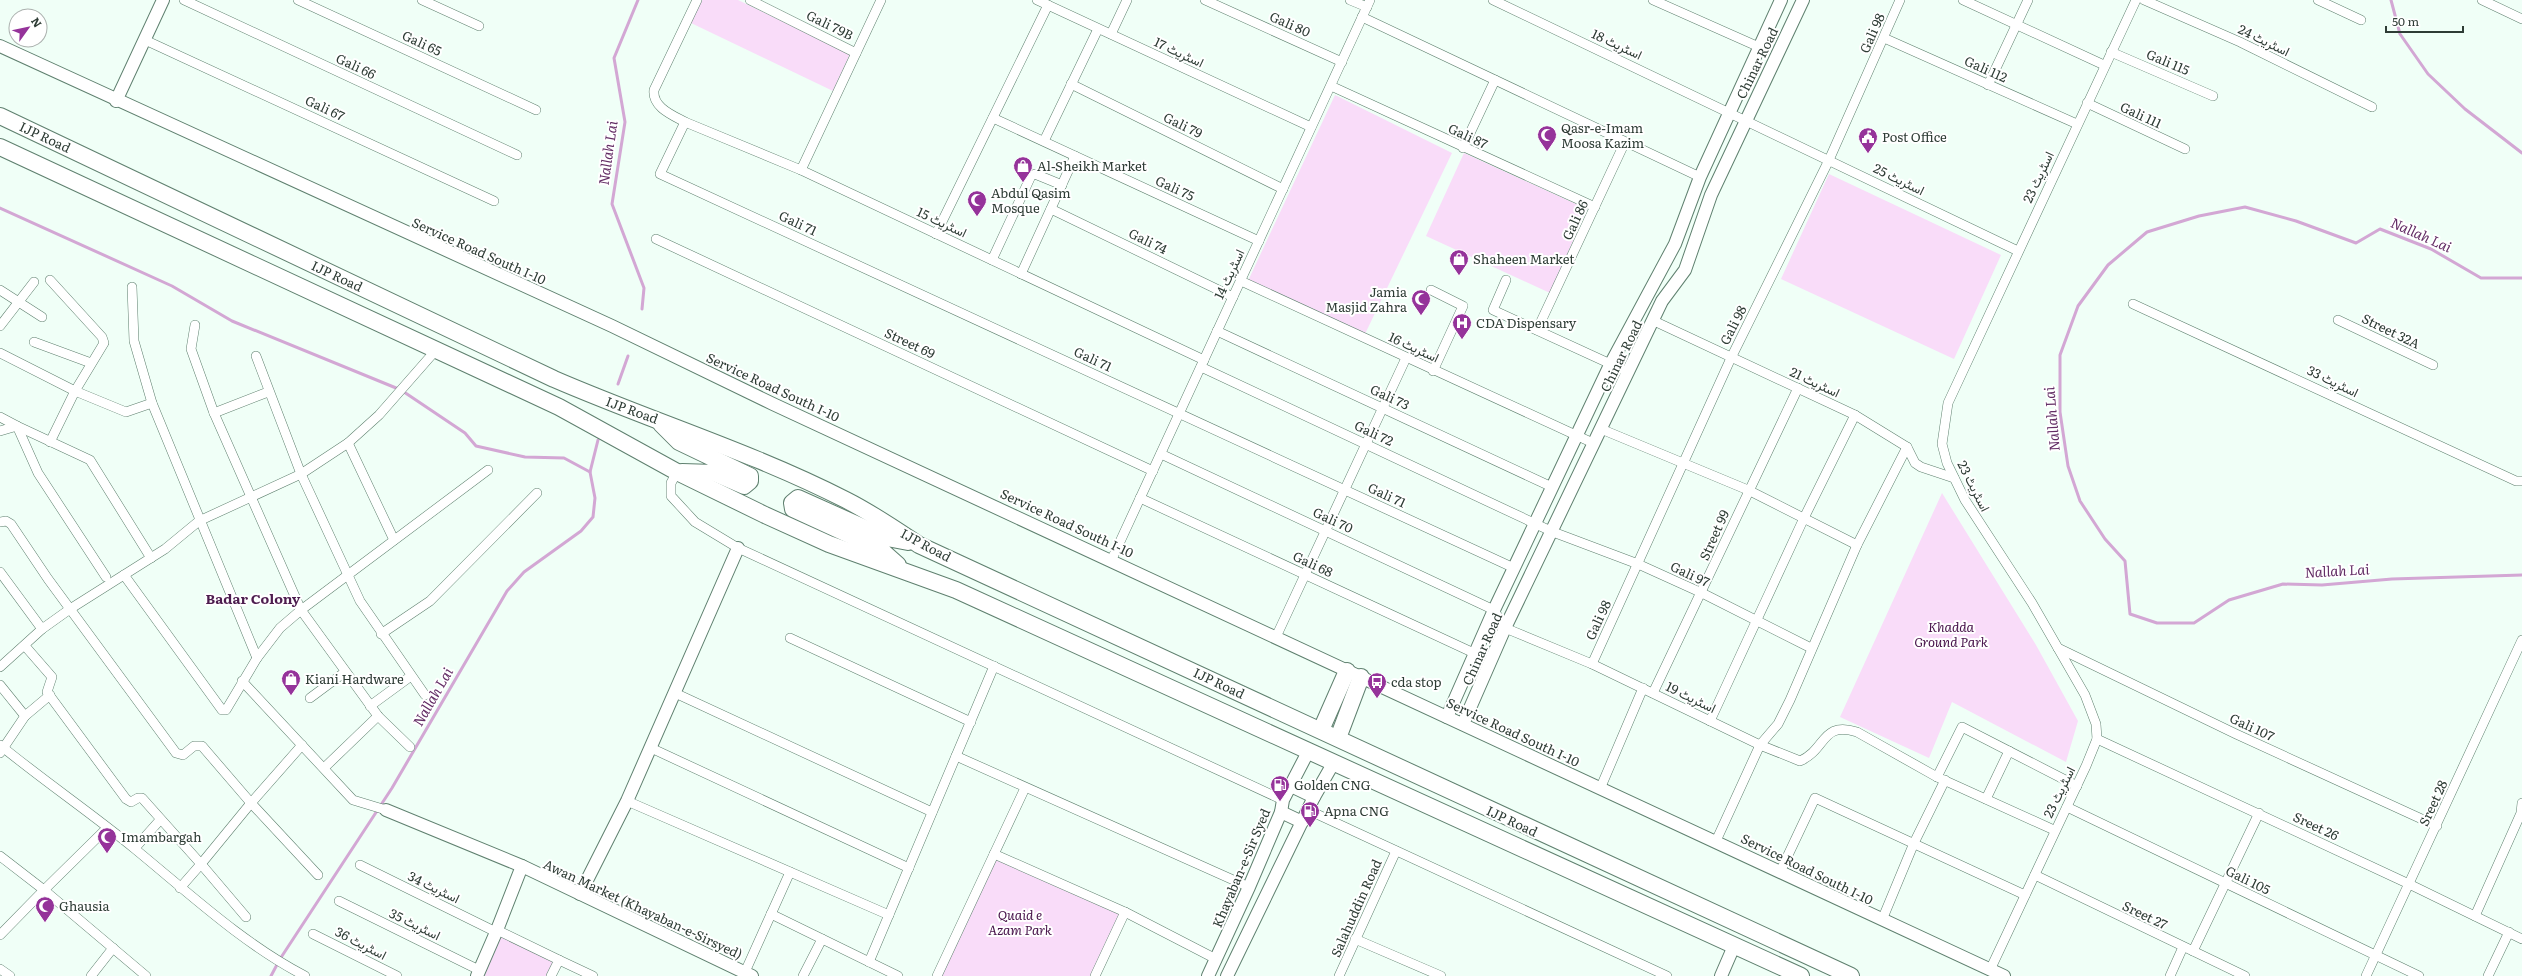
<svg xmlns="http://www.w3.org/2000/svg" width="2522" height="976" font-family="Literata,Vazirmatn,serif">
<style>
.green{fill:#f9dcf9}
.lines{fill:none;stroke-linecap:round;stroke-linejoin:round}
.stream{stroke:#d3a7d4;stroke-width:3}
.street-casing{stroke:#5f806f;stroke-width:10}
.secondary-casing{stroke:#5f806f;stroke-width:14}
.highway-casing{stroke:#5f806f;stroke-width:18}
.street{stroke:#fff;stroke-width:9}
.secondary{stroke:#fff;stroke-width:12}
.highway{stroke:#fff;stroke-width:16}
.labels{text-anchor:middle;stroke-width:4;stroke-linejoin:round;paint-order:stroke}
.street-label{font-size:13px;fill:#2e3c35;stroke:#fff}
.poi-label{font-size:13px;fill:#2e3c35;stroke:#fff;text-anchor:start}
.park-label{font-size:13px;font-style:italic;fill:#47124a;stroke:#fff}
.water-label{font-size:14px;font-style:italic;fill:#632d65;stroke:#fff}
.neighbourhood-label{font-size:14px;font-weight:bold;fill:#4d1d4f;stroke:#fff}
</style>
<rect width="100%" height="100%" fill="#f0fff7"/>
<g class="green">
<path d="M702 0H738L850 54 833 91 691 23Z"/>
<path d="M1335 95 1452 153 1365 334 1247 283Z"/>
<path d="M1464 153 1587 209 1550 293 1426 236Z"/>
<path d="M1829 174 2001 255 1954 359 1781 279Z"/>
<path d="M1942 493 2036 645 2078 721 2066 762 1952 702 1929 758 1840 717Z"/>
<path d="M994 854 1125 912 1095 976H937Z"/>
<path d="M500 936 555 961 549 976H481Z"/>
</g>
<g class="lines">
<g class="stream">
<path d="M638 0 614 58 625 122 612 204 644 288 642 309"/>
<path d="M2391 0 2400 34 2428 74 2465 109 2522 153"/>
<path d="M0 208 172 286 232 321 401 390 465 433 476 446 525 457 564 458 590 472"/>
<path d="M2522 278H2481L2431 249 2380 229 2356 243 2296 221 2245 207 2199 216 2147 232 2108 265 2078 306 2060 355V412L2068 466 2080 501 2105 539 2125 561 2130 614 2157 623H2194L2229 600 2283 584 2322 585 2392 579 2522 575"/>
<path d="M618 384 628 356"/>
<path d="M271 976 280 959 392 788 507 591 524 572 581 531 593 517 595 498 590 472 598 440"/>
</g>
<defs>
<g id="street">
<path d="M184 0 517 155"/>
<path d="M298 0 536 110"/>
<path d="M422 0 479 26"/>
<path d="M697 0 654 90C652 107 672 115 685 122L801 170 1204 360"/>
<path d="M750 0 856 53"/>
<path d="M1037 0 1311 127"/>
<path d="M1205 0 1342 62"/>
<path d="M1350 0 1367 7"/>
<path d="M1493 0 2018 251"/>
<path d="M1653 0 1759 47"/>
<path d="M1963 0 2104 65"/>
<path d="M2144 0 2240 42 2372 107"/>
<path d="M2318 0 2361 20"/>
<path d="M2482 0 2522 19"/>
<path d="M1362 17 1700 177"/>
<path d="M1111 34 1127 0"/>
<path d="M1884 38 2077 124"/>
<path d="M145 40 494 201"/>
<path d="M2111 52 2213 96"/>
<path d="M1071 84 1283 189"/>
<path d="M1988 85 2028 0"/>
<path d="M1331 86 1595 207"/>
<path d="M2087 103 2185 149"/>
<path d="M993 118 1259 241"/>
<path d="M685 122 660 174 1514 568"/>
<path d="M1044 141 1098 29"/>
<path d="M1463 148 1495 80"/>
<path d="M801 170 881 0"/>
<path d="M1051 209 1233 297"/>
<path d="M936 234 1048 5"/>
<path d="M656 239 1153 471"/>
<path d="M992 260 1031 176 1035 174 1062 185"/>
<path d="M1021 274 1075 156"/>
<path d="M50 280 102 337 104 343 75 391 50 442"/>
<path d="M1506 280 1493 310 1628 372"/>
<path d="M1241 281 1593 443"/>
<path d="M132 287 134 341 152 403 257 658"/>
<path d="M0 290 42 317"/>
<path d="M1431 290 1463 306 1433 371"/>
<path d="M2133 304C2261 362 2388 423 2516 481H2522"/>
<path d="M2338 320 2433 365"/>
<path d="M1654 321 1855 415 1907 447 1915 463 1921 467 1954 478"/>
<path d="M195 325 191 349 214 413 301 610 378 716 410 747"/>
<path d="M0 326 34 282"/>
<path d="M1537 330 1625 142"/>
<path d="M1217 331 1552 487"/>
<path d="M34 342 91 363"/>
<path d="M0 353 75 391 126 412 152 403"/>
<path d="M256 356 301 474 360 601 425 695"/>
<path d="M1201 367 1553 532 1638 564 1702 593 1811 648"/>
<path d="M214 413 268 392"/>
<path d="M0 417 17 426 38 473 106 577"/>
<path d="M1601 429 1748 490 1857 545"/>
<path d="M0 431 17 426 90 460 151 558"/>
<path d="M348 443 394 540"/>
<path d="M1161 454 1494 610 1505 628 1592 664 1760 745 1800 761C1827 749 1821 721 1857 732L1937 777 2054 830"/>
<path d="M677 472 671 483V496L695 522 738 548 1283 800"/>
<path d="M1140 498 1476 654"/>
<path d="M0 522 6 521 11 524 48 579 176 753 183 755 194 746H202L251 803 201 864 246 917"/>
<path d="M1112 559 1370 0"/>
<path d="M0 572 42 629"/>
<path d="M124 575 222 710H226L257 658 280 628 301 610 488 470"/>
<path d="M381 634 430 601 537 493"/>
<path d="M1276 637 1406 358"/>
<path d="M790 638 971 722"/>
<path d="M25 646 52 677 47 692 126 799 131 802 138 798H142L201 864 180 888"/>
<path d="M2058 648 2236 734 2437 826"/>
<path d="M1592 664 1731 358 1829 160 1900 0"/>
<path d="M0 667 42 629 70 609 165 549 199 521 301 474 348 443 379 415 436 350"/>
<path d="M242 681 353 800 386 810"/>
<path d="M0 685 25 716 50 695"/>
<path d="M675 693 932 812"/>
<path d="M1653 693 1798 388"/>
<path d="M310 698 345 672"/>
<path d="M370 706 411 676"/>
<path d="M1710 721 1804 518 1855 415"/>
<path d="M2097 739 2409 884 2522 939"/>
<path d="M0 745C44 781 91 813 135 849 190 894 242 943 305 976"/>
<path d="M302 745 251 803 318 875"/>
<path d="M651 748 909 868"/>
<path d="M0 753 25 716"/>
<path d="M956 756 1249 887"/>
<path d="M324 768 378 716"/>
<path d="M1937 777 1962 727 2077 786"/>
<path d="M1600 789 1643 688"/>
<path d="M1986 799 2009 751"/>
<path d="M627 801 889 915"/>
<path d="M2067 807 2419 976"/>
<path d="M1308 810 1667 976"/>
<path d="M1716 841 1760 745 1778 724 1790 700 1857 545 1907 447"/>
<path d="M135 848 160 820"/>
<path d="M994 854 1125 912 1216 959"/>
<path d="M0 856 44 890 107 828"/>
<path d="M360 865 496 932"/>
<path d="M1780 872 1815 798 2025 895"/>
<path d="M2035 875 2245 976"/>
<path d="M339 901 479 970"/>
<path d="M771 914 898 976"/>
<path d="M2475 916 2521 813 2522 803"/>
<path d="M1882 920 1914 843 1945 780"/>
<path d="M497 930 559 960 551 976"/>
<path d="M313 934 397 976"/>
<path d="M0 935 44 890 146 976"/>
<path d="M1355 939 1441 976"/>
<path d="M2193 951 2259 813"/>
<path d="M559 960 593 976"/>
<path d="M869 962 994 666"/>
<path d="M0 969 10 976"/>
<path d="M1990 970 2086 766 2097 739 2096 724 2085 695 2032 603 1965 500 1947 463 1942 444 1948 403 2136 0"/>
<path d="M745 972 790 872"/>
<path d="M91 976 113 948"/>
<path d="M803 976 822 939"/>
<path d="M937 976 1025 788"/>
<path d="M1095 976 1125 912"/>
<path d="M1339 976 1396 851"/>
<path d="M2170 976 2183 947"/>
<path d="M2366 976 2522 640"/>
<path d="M2488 976 2509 932"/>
</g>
<g id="secondary">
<path d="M0 46 612 326 773 404 2004 976"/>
<path d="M116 101 163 0"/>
<path d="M1447 717 1494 610 1610 365 1675 244 1700 177 1781 0"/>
<path d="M1463 724 1505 628 1662 301 1685 270 1711 195 1803 0"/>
<path d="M1291 786 1314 797"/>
<path d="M386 810 522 866 752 976"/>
<path d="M1281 812 1302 822"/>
<path d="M580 894 627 801 738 548"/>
<path d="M477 976 497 930 522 866"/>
<path d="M1208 976 1249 887 1281 812 1283 800 1309 750"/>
<path d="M1227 976 1314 797 1334 762"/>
<path d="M1721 976 1734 946"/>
</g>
<g id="highway">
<path d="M0 116 554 379C651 421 752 452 846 500 872 513 895 529 919 545L1851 976"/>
<path d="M0 147 559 407 677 472 765 515 829 544 956 590 1801 976"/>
<path d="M661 424 679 442 750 476V481L744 486 714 473 682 472"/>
<path d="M898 565 880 549 793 509 792 503 798 498 887 538 908 542"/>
<path d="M1321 730 1347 671"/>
<path d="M1338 738 1361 677"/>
</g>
</defs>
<use href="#street" class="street-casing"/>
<use href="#secondary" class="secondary-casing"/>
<use href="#highway" class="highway-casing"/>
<use href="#street" class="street"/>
<use href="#secondary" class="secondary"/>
<use href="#highway" class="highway"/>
</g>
<defs>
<symbol id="mosque-pin" viewBox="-11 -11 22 30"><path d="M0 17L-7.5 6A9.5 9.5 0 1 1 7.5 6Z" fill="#95339a" stroke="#fff"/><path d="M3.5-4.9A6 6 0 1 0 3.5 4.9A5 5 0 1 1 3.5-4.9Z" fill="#fff"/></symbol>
<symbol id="civic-pin" viewBox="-11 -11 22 30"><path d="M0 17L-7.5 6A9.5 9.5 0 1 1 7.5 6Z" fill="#95339a" stroke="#fff"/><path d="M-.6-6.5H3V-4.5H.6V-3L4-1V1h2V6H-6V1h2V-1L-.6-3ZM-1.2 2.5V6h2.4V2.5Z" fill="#fff"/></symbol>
<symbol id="shop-pin" viewBox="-11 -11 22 30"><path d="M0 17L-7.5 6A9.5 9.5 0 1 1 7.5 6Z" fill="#95339a" stroke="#fff"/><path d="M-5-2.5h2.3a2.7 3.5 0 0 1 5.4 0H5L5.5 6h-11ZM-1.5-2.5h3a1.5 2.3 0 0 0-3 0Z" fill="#fff"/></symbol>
<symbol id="hospital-pin" viewBox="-11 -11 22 30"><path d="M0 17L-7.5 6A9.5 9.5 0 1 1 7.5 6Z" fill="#95339a" stroke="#fff"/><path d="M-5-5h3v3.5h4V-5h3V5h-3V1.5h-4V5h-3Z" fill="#fff"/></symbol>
<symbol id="bus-pin" viewBox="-11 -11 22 30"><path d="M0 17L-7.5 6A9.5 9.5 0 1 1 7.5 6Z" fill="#95339a" stroke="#fff"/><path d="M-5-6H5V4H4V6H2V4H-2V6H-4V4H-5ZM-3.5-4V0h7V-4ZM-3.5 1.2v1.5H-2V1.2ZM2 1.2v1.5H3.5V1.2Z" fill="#fff"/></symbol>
<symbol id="fuel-pin" viewBox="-11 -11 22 30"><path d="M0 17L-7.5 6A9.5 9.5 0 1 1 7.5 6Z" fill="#95339a" stroke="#fff"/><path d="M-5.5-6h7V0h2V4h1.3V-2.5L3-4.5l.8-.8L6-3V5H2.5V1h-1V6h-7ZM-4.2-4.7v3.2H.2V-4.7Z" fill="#fff"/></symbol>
</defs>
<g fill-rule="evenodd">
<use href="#mosque-pin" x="1536" y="124" width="22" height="30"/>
<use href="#civic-pin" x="1857" y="126" width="22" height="30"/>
<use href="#shop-pin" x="1012" y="155" width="22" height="30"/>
<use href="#mosque-pin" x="966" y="189" width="22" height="30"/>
<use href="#shop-pin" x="1448" y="248" width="22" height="30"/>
<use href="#mosque-pin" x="1410" y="288" width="22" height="30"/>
<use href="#hospital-pin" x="1451" y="312" width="22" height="30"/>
<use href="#shop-pin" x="280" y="668" width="22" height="30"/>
<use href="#bus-pin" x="1366" y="671" width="22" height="30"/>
<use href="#fuel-pin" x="1269" y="774" width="22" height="30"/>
<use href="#fuel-pin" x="1299" y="800" width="22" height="30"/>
<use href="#mosque-pin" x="96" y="826" width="22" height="30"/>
<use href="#mosque-pin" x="34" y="895" width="22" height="30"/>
</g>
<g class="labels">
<g class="street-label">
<text transform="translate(1290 24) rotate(24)" y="5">Gali 80</text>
<text transform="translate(830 25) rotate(26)" y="5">Gali 79B</text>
<text transform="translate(1872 33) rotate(-66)" y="5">Gali 98</text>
<text transform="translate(2264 40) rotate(26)" y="5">اسٹریٹ 24</text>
<text transform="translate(422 43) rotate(25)" y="5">Gali 65</text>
<text transform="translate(1617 44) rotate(25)" y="5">اسٹریٹ 18</text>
<text transform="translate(1179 52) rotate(25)" y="5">اسٹریٹ 17</text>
<text transform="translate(2168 62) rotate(23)" y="5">Gali 115</text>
<text transform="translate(1757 63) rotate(-64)" y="5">Chinar Road</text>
<text transform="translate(356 66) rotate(25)" y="5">Gali 66</text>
<text transform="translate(1986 69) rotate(24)" y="5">Gali 112</text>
<text transform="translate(325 108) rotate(25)" y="5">Gali 67</text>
<text transform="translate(2141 115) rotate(25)" y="5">Gali 111</text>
<text transform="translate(1183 125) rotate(26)" y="5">Gali 79</text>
<text transform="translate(1468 136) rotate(25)" y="5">Gali 87</text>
<text transform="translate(45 137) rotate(25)" y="5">IJP Road</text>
<text transform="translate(2038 177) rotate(-65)" y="5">اسٹریٹ 23</text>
<text transform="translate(1899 179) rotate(26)" y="5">اسٹریٹ 25</text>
<text transform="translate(1175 188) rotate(25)" y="5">Gali 75</text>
<text transform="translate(1575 220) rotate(-65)" y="5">Gali 86</text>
<text transform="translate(942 222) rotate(25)" y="5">اسٹریٹ 15</text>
<text transform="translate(798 223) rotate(25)" y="5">Gali 71</text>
<text transform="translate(1148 241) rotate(26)" y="5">Gali 74</text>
<text transform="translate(479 251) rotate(24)" y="5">Service Road South I-10</text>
<text transform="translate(1229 274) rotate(-65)" y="5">اسٹریٹ 14</text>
<text transform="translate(337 276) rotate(25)" y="5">IJP Road</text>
<text transform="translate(1733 325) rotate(-63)" y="5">Gali 98</text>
<text transform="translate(2391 331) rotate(26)" y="5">Street 32A</text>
<text transform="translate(910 343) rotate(25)" y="5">Street 69</text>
<text transform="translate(1414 347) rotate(25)" y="5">اسٹریٹ 16</text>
<text transform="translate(1621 356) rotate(-64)" y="5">Chinar Road</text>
<text transform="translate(1093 359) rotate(25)" y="5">Gali 71</text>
<text transform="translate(2333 381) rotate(26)" y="5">اسٹریٹ 33</text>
<text transform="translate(1815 382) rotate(25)" y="5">اسٹریٹ 21</text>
<text transform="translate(773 387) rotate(25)" y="5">Service Road South I-10</text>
<text transform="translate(1390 397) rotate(25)" y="5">Gali 73</text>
<text transform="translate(632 410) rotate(20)" y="5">IJP Road</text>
<text transform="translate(1374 433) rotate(25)" y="5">Gali 72</text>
<text transform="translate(1974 486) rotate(63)" y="5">اسٹریٹ 23</text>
<text transform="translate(1387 495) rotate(25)" y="5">Gali 71</text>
<text transform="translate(1333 520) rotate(25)" y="5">Gali 70</text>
<text transform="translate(1067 523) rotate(25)" y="5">Service Road South I-10</text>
<text transform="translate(1714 535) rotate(-66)" y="5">Street 99</text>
<text transform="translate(926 545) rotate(28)" y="5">IJP Road</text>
<text transform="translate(1313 564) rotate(25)" y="5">Gali 68</text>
<text transform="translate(1690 574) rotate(25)" y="5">Gali 97</text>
<text transform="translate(1598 620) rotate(-65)" y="5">Gali 98</text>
<text transform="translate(1482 649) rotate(-66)" y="5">Chinar Road</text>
<text transform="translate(1219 683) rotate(25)" y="5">IJP Road</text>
<text transform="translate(1691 697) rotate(26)" y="5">اسٹریٹ 19</text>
<text transform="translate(2252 727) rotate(25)" y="5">Gali 107</text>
<text transform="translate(1513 732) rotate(25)" y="5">Service Road South I-10</text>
<text transform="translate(2059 792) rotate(-64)" y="5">اسٹریٹ 23</text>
<text transform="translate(2433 803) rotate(-65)" y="5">Sreet 28</text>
<text transform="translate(1512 821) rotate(25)" y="5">IJP Road</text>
<text transform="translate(2316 826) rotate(25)" y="5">Sreet 26</text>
<text transform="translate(1241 868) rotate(-67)" y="5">Khayaban-e-Sir Syed</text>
<text transform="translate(1807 869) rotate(26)" y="5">Service Road South I-10</text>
<text transform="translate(2248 880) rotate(26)" y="5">Gali 105</text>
<text transform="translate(434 887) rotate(26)" y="5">اسٹریٹ 34</text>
<text transform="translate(1356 908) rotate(-66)" y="5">Salahuddin Road</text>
<text transform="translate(643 909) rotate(25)" y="5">Awan Market (Khayaban-e-Sirsyed)</text>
<text transform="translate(2145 915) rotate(26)" y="5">Sreet 27</text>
<text transform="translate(415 924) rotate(26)" y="5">اسٹریٹ 35</text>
<text transform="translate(361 943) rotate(27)" y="5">اسٹریٹ 36</text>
</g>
<g class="poi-label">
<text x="1561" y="133">Qasr-e-Imam<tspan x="1561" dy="15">Moosa Kazim</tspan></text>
<text x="1882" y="142">Post Office</text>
<text x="1037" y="171">Al-Sheikh Market</text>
<text x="991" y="198">Abdul Qasim<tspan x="991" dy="15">Mosque</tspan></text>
<text x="1473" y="264">Shaheen Market</text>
<text x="1407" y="297" text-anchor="end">Jamia<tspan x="1407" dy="15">Masjid Zahra</tspan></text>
<text x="1476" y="328">CDA Dispensary</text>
<text x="305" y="684">Kiani Hardware</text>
<text x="1391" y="687">cda stop</text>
<text x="1294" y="790">Golden CNG</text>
<text x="1324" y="816">Apna CNG</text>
<text x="121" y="842">Imambargah</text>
<text x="59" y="911">Ghausia</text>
</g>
<g class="park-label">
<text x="1951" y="632">Khadda<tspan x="1951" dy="15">Ground Park</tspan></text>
<text x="1020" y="920">Quaid e<tspan x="1020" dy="15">Azam Park</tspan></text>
</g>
<g class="water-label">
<text transform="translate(608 153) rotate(-82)" y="5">Nallah Lai</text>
<text transform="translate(2421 235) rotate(24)" y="5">Nallah Lai</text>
<text transform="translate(2052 419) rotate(-95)" y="5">Nallah Lai</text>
<text transform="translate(2337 571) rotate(-3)" y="5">Nallah Lai</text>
<text transform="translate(433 697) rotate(-60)" y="5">Nallah Lai</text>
</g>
<g class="neighbourhood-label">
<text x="253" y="604">Badar Colony</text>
</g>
</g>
<g transform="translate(28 28) rotate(57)"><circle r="19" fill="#ffffff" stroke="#abb1ae"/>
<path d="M0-3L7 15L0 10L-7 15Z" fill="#95339a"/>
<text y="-6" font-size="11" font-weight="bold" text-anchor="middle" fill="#2e3c35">N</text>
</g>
<path d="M2386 26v6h77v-6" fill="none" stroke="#2e3c35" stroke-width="2"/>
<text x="2392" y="26" font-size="12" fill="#2e3c35" stroke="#ffffff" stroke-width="3" paint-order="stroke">50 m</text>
</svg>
